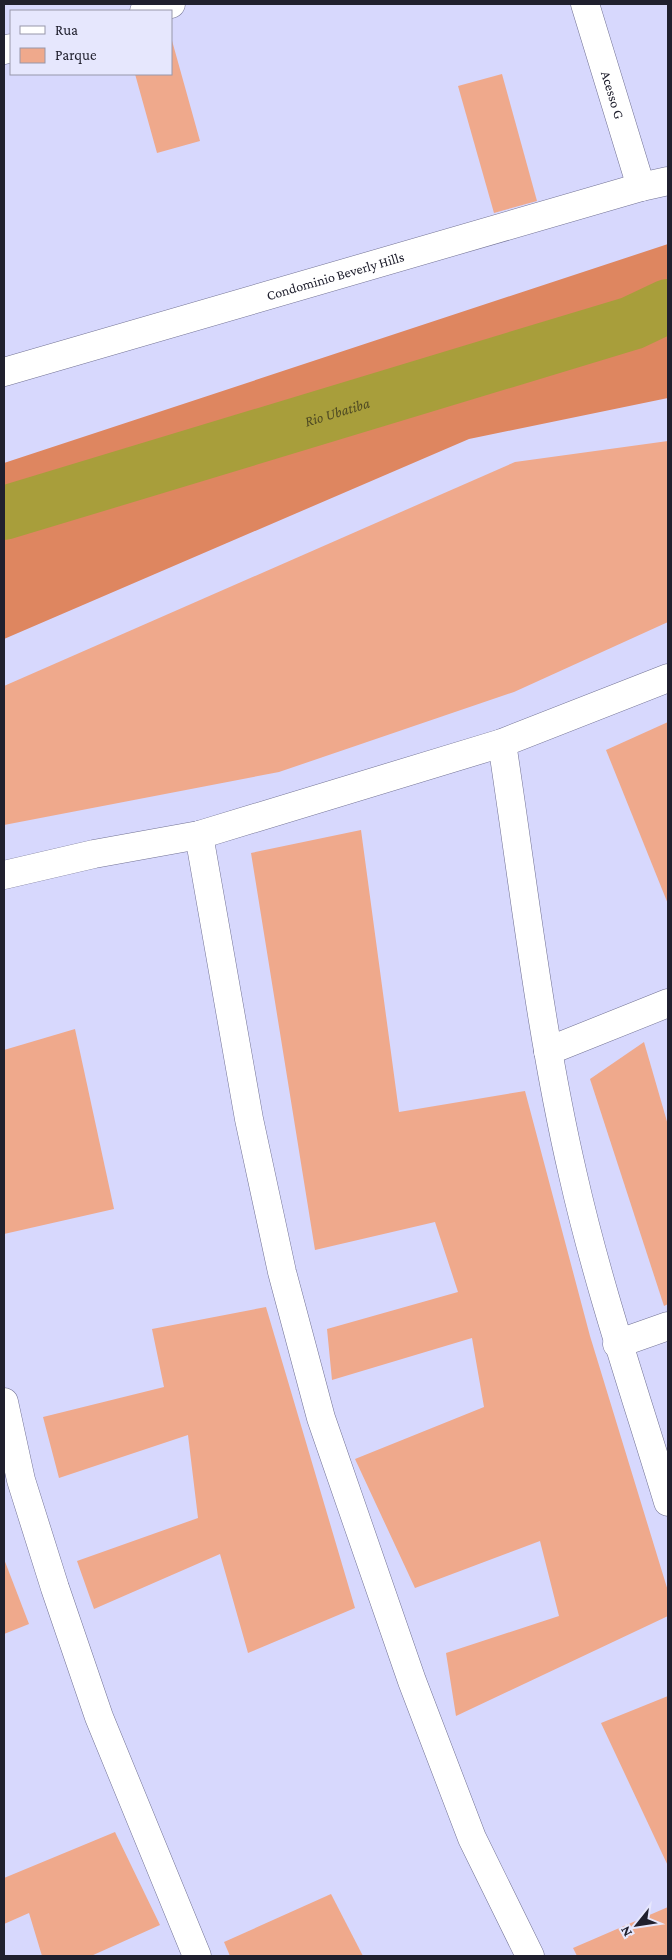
<svg xmlns="http://www.w3.org/2000/svg" width="672" height="1960" font-family="'Crimson Pro',serif">
<style>
.green{fill:#efa98c}
.forest{fill:#de8660}
.lines{fill:none;stroke-linecap:round;stroke-linejoin:round}
.river{stroke:#a89e3b;stroke-width:54}
.minor-casing{stroke:#727294;stroke-width:29}
.minor{stroke:#fff;stroke-width:28}
.labels{text-anchor:middle;stroke-width:5;stroke-linejoin:round;paint-order:stroke}
.street-label{font-size:14px;fill:#20202e;stroke:#e6e7fd}
.water-label{font-size:15px;font-style:italic;fill:#504b23;stroke:#e6e7fd}
</style>
<rect width="100%" height="100%" fill="#d7d8fd"/>
<g class="green">
<path d="M171 37 200 141 157 153 135 74H171Z"/>
<path d="M502 74 537 201 494 213 458 86Z"/>
<path d="M668 441V622L514 692 279 772 4 825V686L515 462Z"/>
<path d="M668 722V904L606 750Z"/>
<path d="M361 830 399 1112 525 1091 590 1336 668 1591V1616L456 1716 446 1653 559 1616 540 1541 415 1588 355 1459 484 1407 472 1338 332 1380 327 1329 458 1292 435 1222 315 1250 251 853Z"/>
<path d="M75 1029 114 1209 4 1234V1050Z"/>
<path d="M644 1042 668 1125V1304L664 1306 590 1079Z"/>
<path d="M266 1307 355 1608 248 1653 220 1554 94 1609 77 1561 198 1518 188 1435 59 1478 43 1417 164 1387 152 1329Z"/>
<path d="M4 1559 29 1624 4 1634Z"/>
<path d="M668 1696V1866L601 1723Z"/>
<path d="M115 1832 160 1925 91 1956H42L29 1913 4 1924V1878Z"/>
<path d="M331 1894 363 1956H230L224 1942Z"/>
<path d="M668 1907V1956H577L573 1948Z"/>
</g>
<path class="forest" d="M668 244V398L469 439 4 639V463Z"/>
<g class="lines">
<path class="river" id="s1" d="M4 513 632 323 668 306"/>
<defs>
<g id="minor">
<path id="s2" d="M585 4 641 187"/>
<path d="M144 11 171 4"/>
<path d="M4 50 11 48"/>
<path id="s3" d="M4 372 641 187 668 181"/>
<path d="M502 743C524 887 540 1033 573 1175 598 1286 635 1393 668 1502"/>
<path d="M199 835 249 1119 282 1272 321 1418 412 1681 472 1838 530 1956"/>
<path d="M4 875 94 854 199 835 502 743 668 678"/>
<path d="M548 1051 668 1003"/>
<path d="M617 1344 668 1326"/>
<path d="M4 1402 21 1480 55 1588 99 1717 197 1956"/>
</g>
</defs>
<use href="#minor" class="minor-casing"/>
<use href="#minor" class="minor"/>
</g>
<g class="labels">
<g class="street-label">
<text dy="5" stroke="none"><textPath href="#s2" startOffset="95">Acesso G</textPath></text>
<text dy="5" stroke="none"><textPath href="#s3" startOffset="345">Condominio Beverly Hills</textPath></text>
</g>
<g class="water-label">
<text dy="5" stroke="none"><textPath href="#s1" startOffset="348">Rio Ubatiba</textPath></text>
</g>
</g>
<rect width="672" height="1960" fill="none" stroke="#20202e" stroke-width="10"/>
<rect x="10" y="10" width="162" height="65" fill="#e6e7fd" stroke="#9797aa"/>
<rect x="20" y="26" width="25" height="8" fill="#ffffff" stroke="#9797aa"/>
<text x="55" y="35" font-size="15" fill="#20202e">Rua</text>
<rect x="20" y="48" width="25" height="15" fill="#efa98c" stroke="#9797aa"/>
<text x="55" y="60" font-size="15" fill="#20202e">Parque</text>
<g transform="translate(637 1925) rotate(240)" stroke="#e6e7fd" stroke-width="4" paint-order="stroke">
<path d="M0-4L9 19L0 12L-9 19Z" fill="#20202e"/>
<text y="-8" font-size="14" font-weight="bold" text-anchor="middle" fill="#20202e">N</text>
</g>
</svg>
